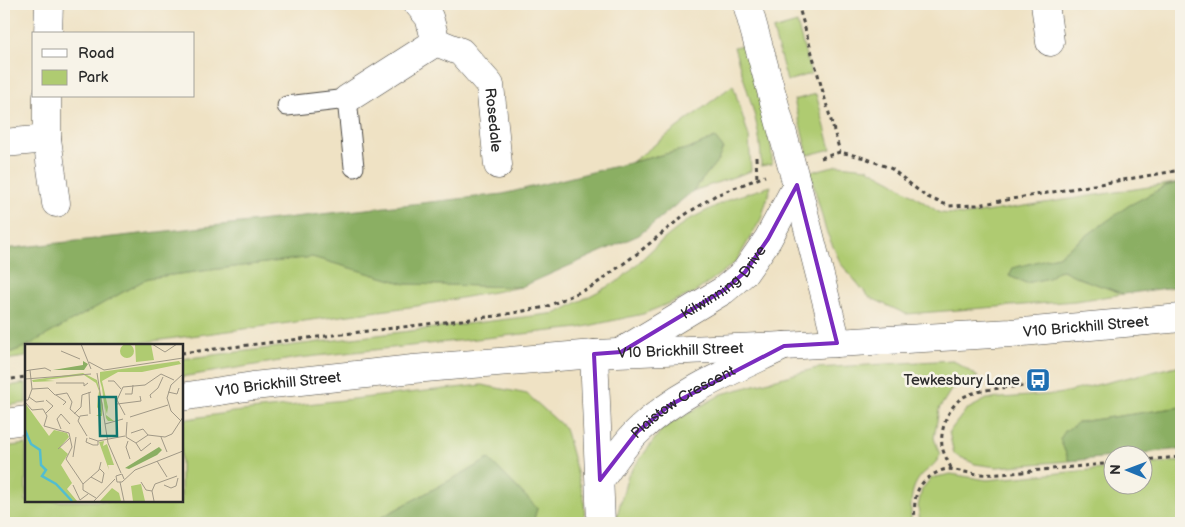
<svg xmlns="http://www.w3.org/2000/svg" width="1185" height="527" font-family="'Balsamiq Sans',sans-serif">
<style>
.green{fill:#afcb71;stroke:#6d7b4e}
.forest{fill:#8baf63;stroke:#5b6d47}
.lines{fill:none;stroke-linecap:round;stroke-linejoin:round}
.service-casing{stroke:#484642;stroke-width:21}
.minor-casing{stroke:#484642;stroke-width:29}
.tertiary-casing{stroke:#484642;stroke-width:29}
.path{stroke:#484642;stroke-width:3;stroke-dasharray:4 4;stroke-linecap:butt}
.service{stroke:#fff;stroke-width:19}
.minor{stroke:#fff;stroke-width:28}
.tertiary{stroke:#fff;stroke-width:28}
.marked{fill:none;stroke:#7b2cbf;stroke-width:4;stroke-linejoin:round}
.labels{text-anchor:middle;stroke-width:5;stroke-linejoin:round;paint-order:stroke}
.street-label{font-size:15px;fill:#2b2b2b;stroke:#f7f3e8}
.poi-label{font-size:15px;fill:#2b2b2b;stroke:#f7f3e8;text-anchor:end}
.inset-river{fill:none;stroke:#53bdcf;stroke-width:2.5}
.inset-road{fill:none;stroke:#a19987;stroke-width:1}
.view{fill:#0f766e;fill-opacity:0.15;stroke:#0f766e;stroke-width:2.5}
.inset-edge{fill:none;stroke:#2b2b2b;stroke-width:2.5}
</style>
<rect width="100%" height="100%" fill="#f7f3e8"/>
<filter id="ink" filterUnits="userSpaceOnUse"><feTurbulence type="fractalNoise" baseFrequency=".02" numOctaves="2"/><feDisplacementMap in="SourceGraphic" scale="10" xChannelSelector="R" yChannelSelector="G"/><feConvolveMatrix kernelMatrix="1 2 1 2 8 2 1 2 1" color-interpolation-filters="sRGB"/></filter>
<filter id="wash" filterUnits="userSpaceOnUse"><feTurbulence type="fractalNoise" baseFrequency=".0096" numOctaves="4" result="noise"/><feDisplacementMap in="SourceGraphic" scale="20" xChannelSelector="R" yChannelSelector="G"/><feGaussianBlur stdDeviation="1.12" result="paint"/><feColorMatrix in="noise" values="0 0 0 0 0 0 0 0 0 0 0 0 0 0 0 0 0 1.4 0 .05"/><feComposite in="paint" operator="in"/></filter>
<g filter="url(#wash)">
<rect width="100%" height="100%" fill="#efe2c4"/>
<g class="green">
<path d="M797 23 811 74 787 81 773 30Z"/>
<path d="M744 45C756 83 772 123 772 164L761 166C762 126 745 86 734 47Z"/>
<path d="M733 85 749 137 751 171 693 191 718 160 723 148 715 138 694 147 632 162Z"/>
<path d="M816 94 831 149 808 155 794 100Z"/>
<path d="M838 165 867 168 893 182 940 213 966 215 1181 182 1166 186 1128 206 1058 256 1013 268 1009 276 1026 283 1049 278 1057 271 1063 270 1079 278 1124 294 1075 301 906 314 869 297 841 264 826 231 810 172Z"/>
<path d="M771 186 761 219 736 262 694 293 643 314 579 328 298 358 181 377V359L557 313 620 280 658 244 688 220 732 198Z"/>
<path d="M312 257 406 284 521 287 417 306 115 346H26V357L4 360V355L27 346 148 278Z"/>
<path d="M953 360 978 377 951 390 939 409 934 438 940 455C936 464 932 466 925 472 909 486 911 503 911 523H615L628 475 663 428 722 394 817 368Z"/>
<path d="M1181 365V407L1079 422 1060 439 1069 461 997 467 975 464 954 454 949 432 966 410 987 399 1058 394Z"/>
<path d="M26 383V403L4 406V387Z"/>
<path d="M482 385 527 394 565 428 584 498 585 523H533L537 508 489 459 371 523H4V447L26 444V501H181V420L233 412Z"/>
<path d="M1181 461V523H920L918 506 922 489 931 478 951 474 987 480 1112 468V484H1142L1143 465Z"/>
</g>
<g class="forest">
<path d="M715 138 723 148 718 160 693 191 639 235 521 287 406 284 312 257 148 278 27 346 4 355V249L503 194 694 147Z"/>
<path d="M1181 182V286L1124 294 1079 278 1063 270 1057 271 1049 278 1026 283 1009 276 1013 268 1058 256 1128 206 1166 186Z"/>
<path d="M1181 407V449L1133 454H1112V457L1069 461 1060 439 1065 431 1079 422Z"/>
<path d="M489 459 537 508 533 523H371Z"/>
</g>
</g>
<g filter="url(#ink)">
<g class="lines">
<defs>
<path id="service" d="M287 106 347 99 354 167"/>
<g id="minor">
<path id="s1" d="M418 4 429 17 436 42 461 52 490 85 498 165"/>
<path d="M747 4 797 185 837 343"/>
<path d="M1045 4 1050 42"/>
<path d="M48 34 49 4"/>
<path d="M47 96V139L56 203"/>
<path d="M347 99 436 42"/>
<path d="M4 143 47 139"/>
<path id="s2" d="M621 352 724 290 745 272 768 239 797 185"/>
<path d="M594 354 601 523"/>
<path id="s3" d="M600 480C612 464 623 445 638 431 678 392 734 370 784 346"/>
</g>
<g id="tertiary">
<path id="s4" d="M181 397 253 386 413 369 594 354 784 346 1011 333 1181 318"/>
<path d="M4 423 26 420"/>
</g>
</defs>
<use href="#service" class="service-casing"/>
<use href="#minor" class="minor-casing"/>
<use href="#tertiary" class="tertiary-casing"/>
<g class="path">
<path d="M798 4 840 152"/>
<path d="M756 157 757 179"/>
<path d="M821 158 840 152 865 158 892 169 925 196 949 206 977 205 1181 170"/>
<path d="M181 353 496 316 546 307 593 286 638 253 683 216 716 195 765 176"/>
<path d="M4 380 26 377"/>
<path d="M1142 460 1181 457"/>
<path d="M951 468C948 461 943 453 942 446 940 430 947 411 959 400 971 389 1015 386 1032 386"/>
<path d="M915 523C914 504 913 487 931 476 949 464 953 471 971 473 991 476 1012 473 1032 471 1059 468 1086 466 1112 463"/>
</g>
<use href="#service" class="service"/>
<use href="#minor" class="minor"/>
<use href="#tertiary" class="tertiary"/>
</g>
</g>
<path class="marked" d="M797 185 837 343 784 346 670 405 637 432 600 480 594 354 621 352 724 290 745 272 768 239Z"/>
<defs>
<symbol id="bus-square" viewBox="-11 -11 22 22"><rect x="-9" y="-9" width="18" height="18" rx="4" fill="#1f6fb2" stroke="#f7f3e8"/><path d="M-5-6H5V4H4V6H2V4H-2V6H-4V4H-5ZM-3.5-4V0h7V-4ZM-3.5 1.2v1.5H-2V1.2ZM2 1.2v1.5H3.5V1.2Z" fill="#fff"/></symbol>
</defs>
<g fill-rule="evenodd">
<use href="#bus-square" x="1024" y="366" width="28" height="28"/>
</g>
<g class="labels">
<g class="street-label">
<text dy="5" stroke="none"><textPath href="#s1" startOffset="149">Rosedale</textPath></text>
<text dy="5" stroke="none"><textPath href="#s2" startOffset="125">Kilwinning Drive</textPath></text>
<text dy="5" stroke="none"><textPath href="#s4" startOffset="908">V10 Brickhill Street</textPath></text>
<text dy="5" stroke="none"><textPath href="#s4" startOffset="502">V10 Brickhill Street</textPath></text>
<text dy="5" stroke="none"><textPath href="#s4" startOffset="98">V10 Brickhill Street</textPath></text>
<text dy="5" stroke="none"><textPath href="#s3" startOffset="116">Plaistow Crescent</textPath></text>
</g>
<g class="poi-label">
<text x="1020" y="385">Tewkesbury Lane</text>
</g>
</g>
<g transform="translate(25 344)">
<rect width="158" height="158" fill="#efe2c4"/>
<path d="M110 0H126L129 16 111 18ZM95 7a7 7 0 1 1 14 0a7 7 0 1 1-14 0ZM154 17 156 20 117 28H93L77 37 83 63 82 70 80 63 81 71 89 77H83L81 74 77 44 75 37V28ZM58 29 72 36 78 61 77 72H71L76 69 72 63 74 47 71 39 59 31 20 36 30 37 8 38 7 36ZM0 59 24 92 29 86 42 89 44 93 35 103 43 110 36 121 47 139 42 145 52 157H0ZM79 97 78 102 82 100 89 121H83L84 126 74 98ZM116 140 120 157H108L106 142ZM87 144 94 149 96 157H75Z" fill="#afcb71"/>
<path d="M58 17 63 20 59 26H28L58 21ZM134 103 137 106 132 111 104 125 100 124Z" fill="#8baf63"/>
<path class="inset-river" d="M0 86 6 100 15 106 16 121 21 126 17 132 31 140 47 157"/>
<path class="inset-road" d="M56 0 66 25M127 0 140 8 152 0M36 7 55 15M64 18 79 26 158 14M5 26 20 24 26 27M0 27 5 26 7 45 3 56H0M72 29 83 99 96 129M0 35 66 30M83 37H89L96 45M31 39H59V42L63 39M7 45 23 44 30 51 42 49 47 58 45 65 54 73M64 48 65 70M143 48 152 50 154 44M100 50H107L108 41M31 51 41 58 38 61M4 53 11 58 19 57M126 54 125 51 133 44 138 33M0 58 7 66 18 65 22 72 19 82 44 89M92 60 116 57 115 52M21 69 28 62 21 56M49 70 56 63 57 51 66 48M100 71 92 56 98 43 120 41 136 30 149 36M105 73 143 61M156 77 146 67 142 54 146 41 158 30M102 78 101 93 111 99 123 91 140 93 147 90 158 73M80 80 98 75M36 85 32 75 36 70 45 80M44 89 47 103 41 115 58 140M106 89 118 85 123 91M62 92 53 77 55 72 63 71M136 93 142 108M62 94 61 98 68 101H73V97M64 94 73 97 100 92M103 97 101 103 105 115M111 99 116 107 126 99M33 105 45 94M48 113 51 93M132 117 142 133M66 133 77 139 79 129 75 125M99 135 97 130 91 132 92 138H97L110 126 158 107M95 138 99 157M116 138 121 146 127 147M58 140 74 126 76 118M58 140V146L71 154M48 141 55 156 63 150M139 141 146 144 151 142 153 134M69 157 90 135M129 157 127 147 130 140 152 132"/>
<path class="view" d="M74 53H91L92 92H75Z"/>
<rect width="158" height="158" class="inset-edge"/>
</g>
<rect width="1185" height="527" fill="none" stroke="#f7f3e8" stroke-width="20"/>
<rect x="32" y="32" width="162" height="65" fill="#f7f3e8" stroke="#a5a39c"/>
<rect x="42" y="49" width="25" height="8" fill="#ffffff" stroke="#a5a39c"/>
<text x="78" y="58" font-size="15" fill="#2b2b2b">Road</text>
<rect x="42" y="70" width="25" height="15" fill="#afcb71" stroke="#a5a39c"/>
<text x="78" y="82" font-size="15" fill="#2b2b2b">Park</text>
<g transform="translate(1128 470) rotate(271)"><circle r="24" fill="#f7f3e8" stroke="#a5a39c"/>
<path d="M0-4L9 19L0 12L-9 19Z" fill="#1f6fb2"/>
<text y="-8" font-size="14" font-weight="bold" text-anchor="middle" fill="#2b2b2b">N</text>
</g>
</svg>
